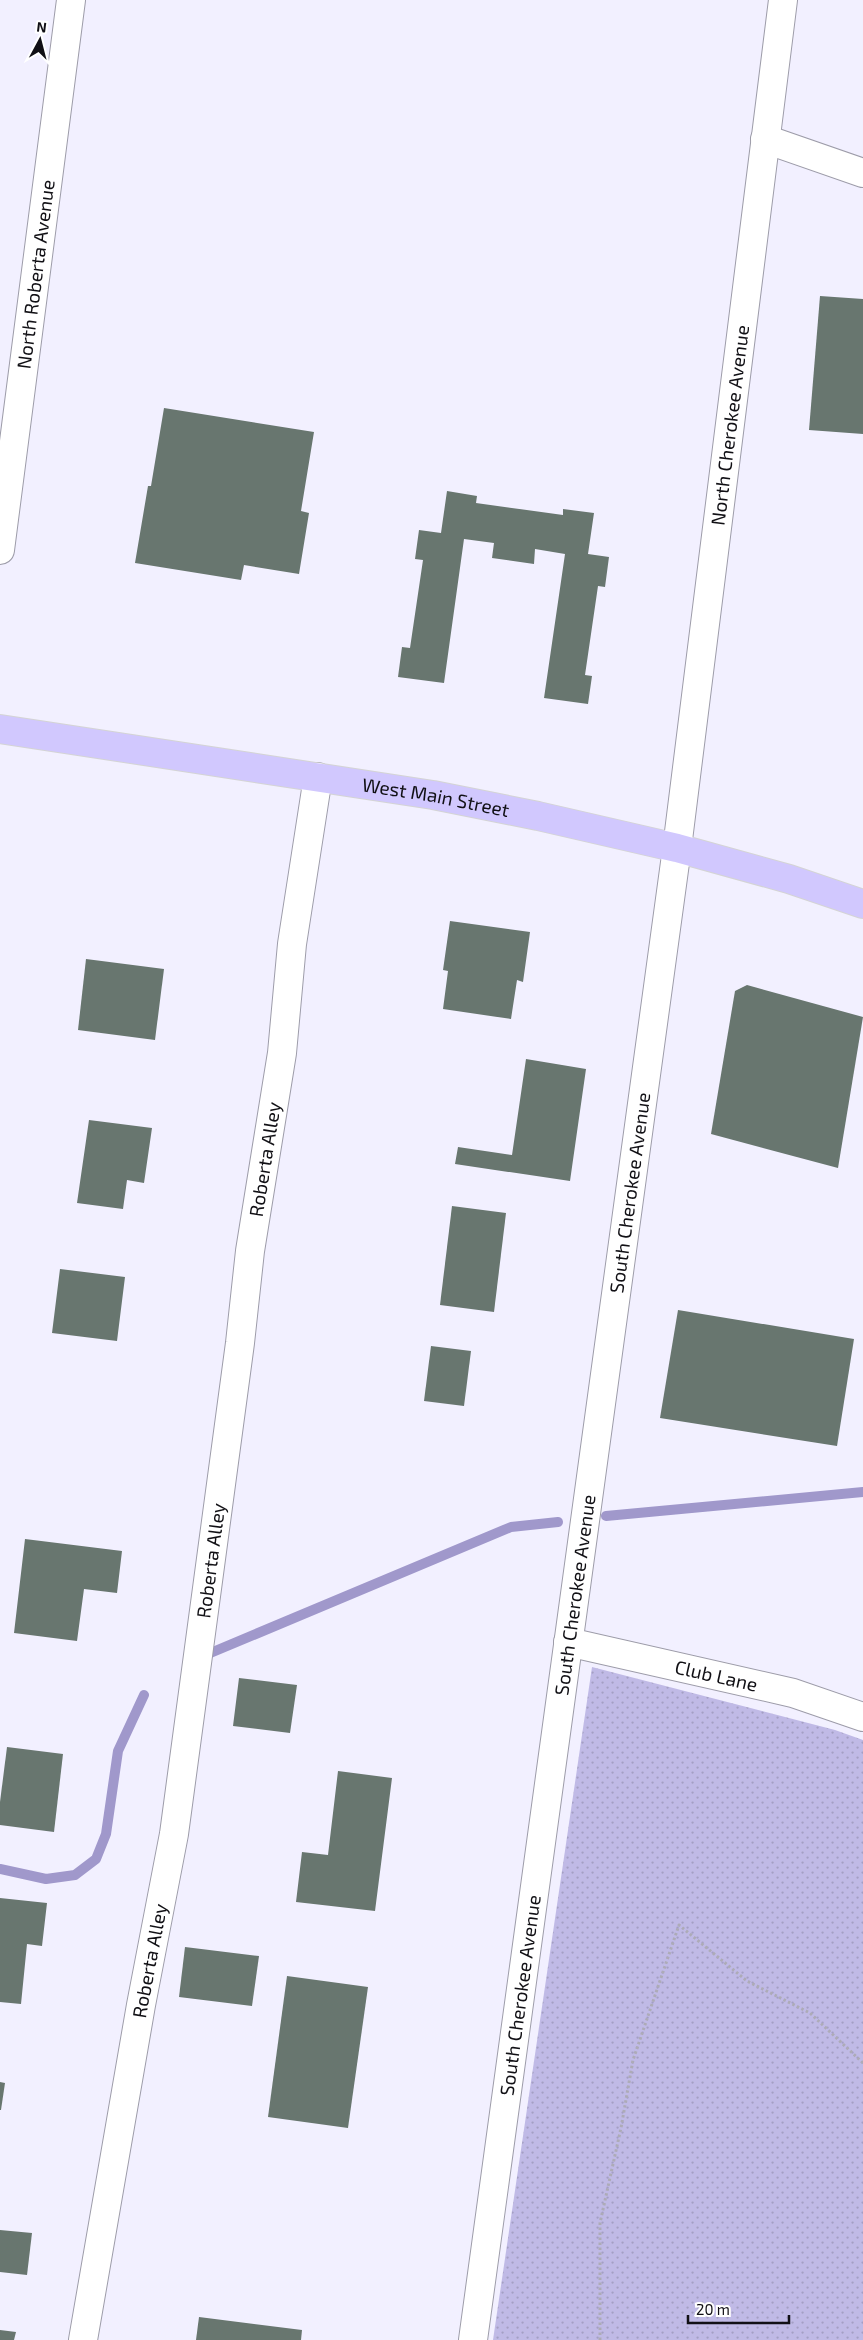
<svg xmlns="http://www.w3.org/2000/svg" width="863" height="2340" font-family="'Exo 2',sans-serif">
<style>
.grass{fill:url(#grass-dots)}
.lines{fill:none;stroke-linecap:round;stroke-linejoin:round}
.stream{stroke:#a098cb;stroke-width:10}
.building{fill:#68766f}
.minor-casing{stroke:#9d9ca9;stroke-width:30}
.major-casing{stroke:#d4d4d5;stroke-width:30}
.path{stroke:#adabb7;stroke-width:3;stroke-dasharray:2.5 2.5;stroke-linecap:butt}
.minor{stroke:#fff;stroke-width:28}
.major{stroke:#d1c8fe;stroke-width:28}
.labels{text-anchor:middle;stroke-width:4;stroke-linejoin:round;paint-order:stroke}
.street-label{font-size:19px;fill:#111015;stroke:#fff}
</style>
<defs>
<pattern id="grass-dots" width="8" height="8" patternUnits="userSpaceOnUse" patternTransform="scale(1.25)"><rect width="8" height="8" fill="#c0bae6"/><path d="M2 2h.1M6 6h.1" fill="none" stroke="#a49fc4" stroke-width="1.8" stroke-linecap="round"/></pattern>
</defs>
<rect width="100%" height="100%" fill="#f2f0ff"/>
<path class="grass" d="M592 1667 835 1730 863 1740V2340H493Z"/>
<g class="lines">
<g class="stream">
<path d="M606 1516 863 1492"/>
<path d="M208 1654 511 1527 558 1522"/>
<path d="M0 1869 46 1879 75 1875 96 1859 106 1834 118 1751 144 1695"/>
</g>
</g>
<g class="building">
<path d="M820 296 863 299V434L809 430Z"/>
<path d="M164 408 314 432 301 511 309 513 299 574 244 565 241 580 135 563 148 486H151Z"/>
<path d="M447 491 477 496 476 503 563 515V509L594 513 588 554 609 557 605 587 598 586 585 675 592 676 588 704 544 698 565 554 535 549 534 564 492 558 494 543 464 539 444 683 398 677 402 647 410 648 423 560 415 559 419 530 441 533Z"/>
<path d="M450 921 530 932 523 982 517 980 511 1019 443 1009 448 971 443 970Z"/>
<path d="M86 959 164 969 155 1040 78 1030Z"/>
<path d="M747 985 863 1017 838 1168 711 1134 735 991Z"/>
<path d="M526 1059 586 1069 570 1181 455 1164 458 1147 512 1155Z"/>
<path d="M89 1120 152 1128 144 1183 127 1180 123 1209 77 1203Z"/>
<path d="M452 1206 506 1213 494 1312 440 1305Z"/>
<path d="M60 1269 125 1277 117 1341 52 1333Z"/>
<path d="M678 1310 854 1339 837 1446 660 1418Z"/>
<path d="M431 1346 471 1351 464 1406 424 1401Z"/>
<path d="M25 1539 122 1551 117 1593 84 1589 77 1641 14 1633Z"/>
<path d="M239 1678 297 1685 290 1733 233 1726Z"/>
<path d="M7 1747 63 1754 54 1832 0 1825V1802Z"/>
<path d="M338 1771 392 1778 375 1911 296 1902 302 1852 328 1855Z"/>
<path d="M0 1898 47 1903 42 1946 27 1944 21 2004 0 2002Z"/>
<path d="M185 1947 259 1956 252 2006 179 1997Z"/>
<path d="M287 1976 368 1987 348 2128 268 2117Z"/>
<path d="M0 2082 5 2083 1 2110H0Z"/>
<path d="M0 2230 32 2233 27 2275 0 2272Z"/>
<path d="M199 2317 302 2330 301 2340H196Z"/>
<path d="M0 2330 16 2332 14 2340H0Z"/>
</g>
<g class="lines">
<defs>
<g id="minor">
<path d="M765 139 863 173"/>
<path id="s1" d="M0 550 71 0"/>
<path id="s2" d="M568 1642 793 1693 863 1717"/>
<path id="s3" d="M83 2340 141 2005 174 1834 240 1343 250 1251 282 1053 292 944 318 777"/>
<path id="s4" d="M473 2340 677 848 783 0"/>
</g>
<g id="major">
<path id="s5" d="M0 729 433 795 538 816 677 848 789 879 863 904"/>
</g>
</defs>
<use href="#minor" class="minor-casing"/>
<use href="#major" class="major-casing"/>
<path class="path" d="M600 2340V2223L621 2128 633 2060 679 1925 747 1981 810 2013 863 2063"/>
<use href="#minor" class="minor"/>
<use href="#major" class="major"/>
</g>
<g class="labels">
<g class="street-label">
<text dy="7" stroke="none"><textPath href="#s1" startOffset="278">North Roberta Avenue</textPath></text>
<text dy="7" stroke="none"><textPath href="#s4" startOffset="1932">North Cherokee Avenue</textPath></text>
<text dy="7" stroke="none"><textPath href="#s5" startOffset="441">West Main Street</textPath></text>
<text dy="7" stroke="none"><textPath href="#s3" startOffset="1195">Roberta Alley</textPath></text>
<text dy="7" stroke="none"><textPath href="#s4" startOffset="1158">South Cherokee Avenue</textPath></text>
<text dy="7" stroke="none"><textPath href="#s3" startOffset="790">Roberta Alley</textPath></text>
<text dy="7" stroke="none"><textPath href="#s4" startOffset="752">South Cherokee Avenue</textPath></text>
<text dy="7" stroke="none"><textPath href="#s2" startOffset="152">Club Lane</textPath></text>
<text dy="7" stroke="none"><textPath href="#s3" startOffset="385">Roberta Alley</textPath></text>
<text dy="7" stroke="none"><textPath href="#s4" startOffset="348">South Cherokee Avenue</textPath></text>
</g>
</g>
<g transform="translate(40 40) rotate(7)" stroke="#ffffff" stroke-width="4" paint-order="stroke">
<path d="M0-4L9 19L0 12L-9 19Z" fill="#111015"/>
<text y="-8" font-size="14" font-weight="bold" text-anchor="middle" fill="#111015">N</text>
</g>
<path d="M688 2315v8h101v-8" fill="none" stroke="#111015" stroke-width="2.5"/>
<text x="696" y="2315" font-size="15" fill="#111015" stroke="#ffffff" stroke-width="4" paint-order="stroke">20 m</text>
</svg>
